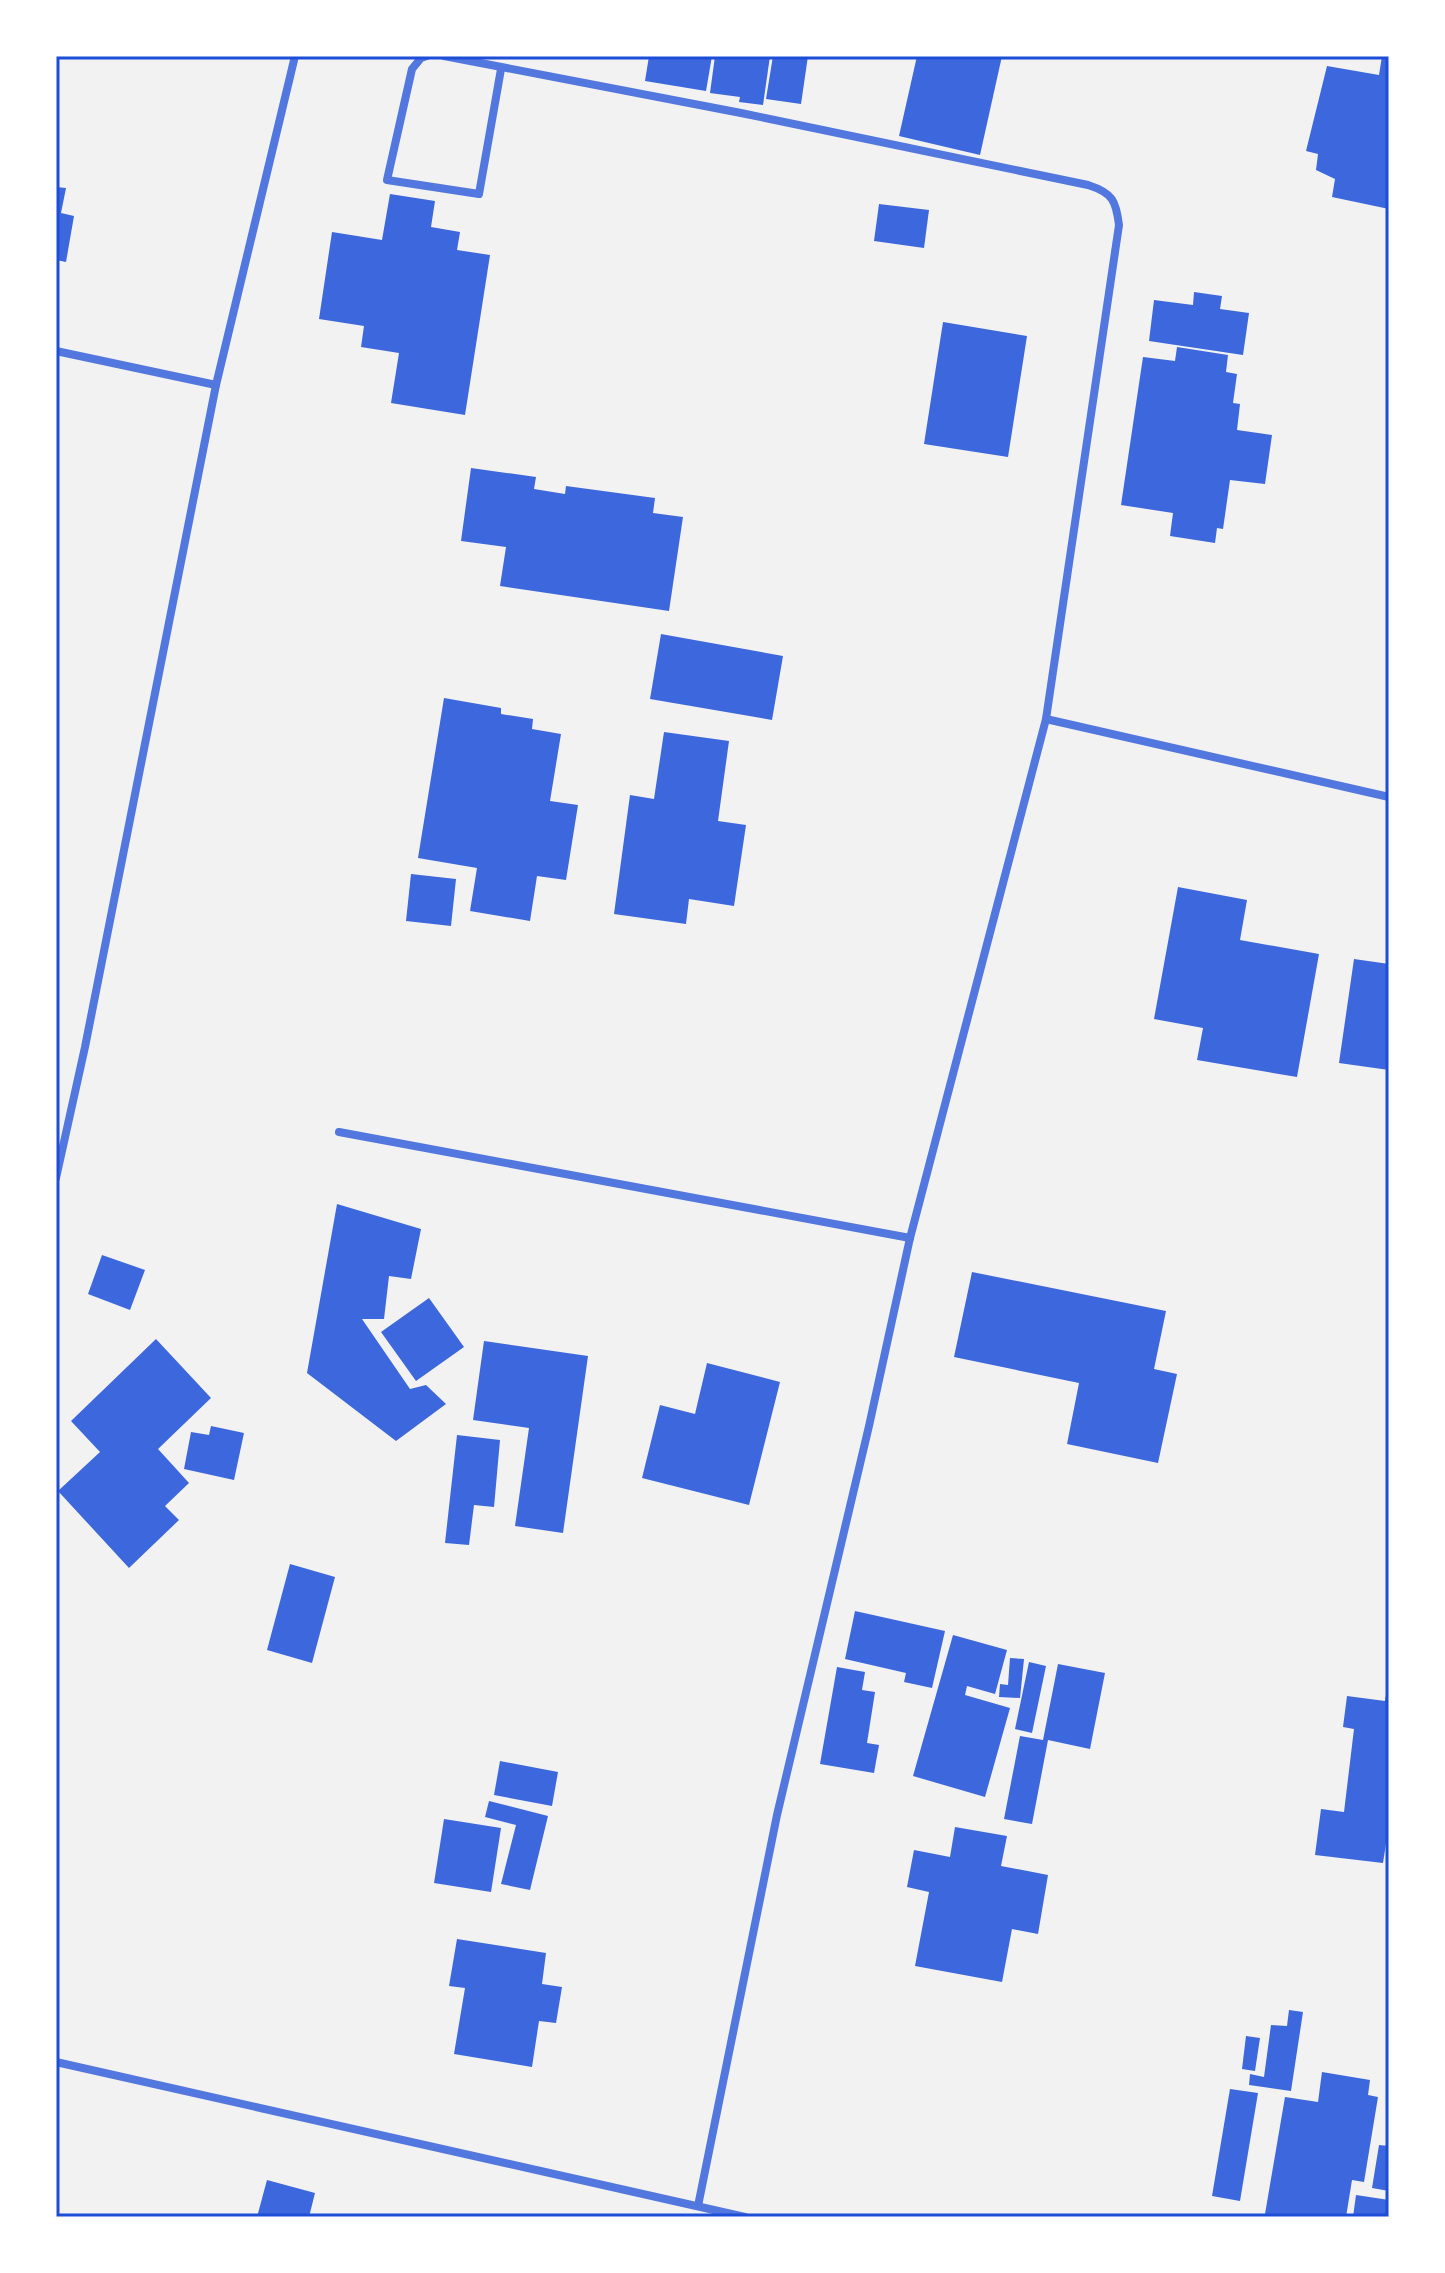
<svg xmlns="http://www.w3.org/2000/svg" width="1445" height="2273" font-family="'Public Sans',sans-serif">
<style>
.building{fill:#3d67dc}
.lines{fill:none;stroke-linecap:round;stroke-linejoin:round}
.minor{stroke:#5277de;stroke-width:8}
.neatline{fill:none;stroke:#1d4ed8;stroke-width:3}
</style>
<rect width="100%" height="100%" fill="#f2f2f2"/>
<g class="building">
<path d="M649 56H712L706 91 645 81Z"/>
<path d="M715 56H770L763 105 739 102 740 97 710 93Z"/>
<path d="M773 56H808L801 104 766 99Z"/>
<path d="M917 56H1002L980 155 899 136Z"/>
<path d="M1382 56H1389V209L1332 197 1335 179 1316 170 1318 154 1306 151 1327 66 1379 75Z"/>
<path d="M56 187 66 188 61 213 74 216 66 262 56 260Z"/>
<path d="M390 194 435 201 431 227 460 232 457 250 490 255 465 415 391 403 399 353 361 347 364 326 319 319 332 232 382 240Z"/>
<path d="M879 204 929 210 924 248 874 241Z"/>
<path d="M1194 292 1222 296 1220 309 1249 313 1243 355 1149 341 1154 300 1193 305Z"/>
<path d="M943 322 1027 336 1008 457 924 444Z"/>
<path d="M1177 347 1228 355 1226 372 1237 374 1233 403 1240 404 1237 430 1272 435 1265 484 1230 480 1223 529 1217 528 1215 543 1170 536 1173 513 1121 505 1143 357 1175 361Z"/>
<path d="M471 468 536 477 534 489 565 494 566 486 655 498 653 513 683 517 669 611 500 586 506 547 461 541Z"/>
<path d="M661 634 783 656 772 720 650 699Z"/>
<path d="M444 698 501 708V714L533 719 532 729 561 734 550 801 578 805 566 880 537 876 530 921 470 911 477 868 418 858Z"/>
<path d="M664 732 729 741 718 821 746 825 734 906 689 899 686 924 614 914 630 795 654 799Z"/>
<path d="M411 874 456 879 451 926 406 921Z"/>
<path d="M1178 887 1247 900 1240 940 1319 954 1297 1077 1197 1060 1203 1028 1154 1019Z"/>
<path d="M1354 959 1389 964V1070L1339 1063Z"/>
<path d="M337 1204 421 1229 411 1279 389 1276 384 1319H362L410 1389 426 1385 446 1404 396 1441 307 1373Z"/>
<path d="M102 1255 145 1270 130 1310 88 1294Z"/>
<path d="M972 1272 1166 1311 1154 1369 1177 1374 1158 1463 1067 1444 1079 1383 954 1357Z"/>
<path d="M429 1298 464 1347 416 1381 381 1332Z"/>
<path d="M156 1339 211 1398 158 1449 189 1483 165 1506 179 1520 129 1568 58 1491 100 1452 71 1421Z"/>
<path d="M484 1341 588 1356 563 1533 515 1526 529 1428 473 1420Z"/>
<path d="M707 1363 780 1382 749 1505 642 1478 660 1405 695 1414Z"/>
<path d="M211 1426 244 1433 234 1480 184 1469 191 1432 209 1435Z"/>
<path d="M457 1435 500 1440 494 1507 474 1505 469 1545 445 1543Z"/>
<path d="M290 1564 335 1577 312 1663 267 1650Z"/>
<path d="M855 1611 945 1631 932 1688 904 1682 906 1673 845 1659Z"/>
<path d="M953 1635 1007 1650 995 1694 967 1686 965 1695 1010 1708 985 1797 913 1776Z"/>
<path d="M1010 1658 1024 1659 1020 1698 999 1697 1000 1684 1008 1685Z"/>
<path d="M1029 1662 1046 1666 1032 1733 1015 1729Z"/>
<path d="M1058 1664 1105 1673 1090 1749 1048 1740 1032 1824 1004 1819 1020 1736 1043 1740Z"/>
<path d="M837 1667 865 1672 862 1690 875 1692 867 1743 879 1745 874 1773 820 1764Z"/>
<path d="M1387 1688 1389 1837H1387L1383 1863 1315 1855 1321 1809 1344 1812 1354 1729 1343 1727 1347 1696 1385 1701Z"/>
<path d="M500 1761 558 1772 552 1806 494 1795Z"/>
<path d="M489 1801 548 1816 530 1890 501 1884 516 1825 485 1817Z"/>
<path d="M444 1819 501 1828 491 1892 434 1883Z"/>
<path d="M955 1827 1007 1836 1001 1866 1048 1875 1038 1934 1012 1929 1002 1982 915 1966 929 1892 907 1887 914 1850 950 1857Z"/>
<path d="M457 1939 546 1953 542 1984 562 1987 556 2023 539 2021 532 2067 454 2054 465 1988 449 1986Z"/>
<path d="M1289 2010 1303 2012 1291 2091 1249 2085 1250 2074 1264 2077 1271 2025 1287 2026Z"/>
<path d="M1246 2036 1260 2038 1255 2071 1242 2069Z"/>
<path d="M1322 2072 1370 2080 1368 2095 1378 2097 1364 2182 1352 2180 1346 2217H1285L1265 2214 1285 2097 1318 2102Z"/>
<path d="M1230 2089 1258 2093 1240 2201 1212 2196Z"/>
<path d="M1379 2145 1389 2146V2191L1372 2188Z"/>
<path d="M267 2180 315 2193 309 2217H257Z"/>
<path d="M1356 2195 1389 2200V2217H1353Z"/>
</g>
<g class="lines">
<g class="minor">
<path d="M427 56 421 58 412 69 387 180 479 194 501 69"/>
<path d="M444 56 741 113 1088 185C1113 193 1116 201 1119 225L1046 719 910 1238 869 1426 777 1815 698 2206"/>
<path d="M56 351 216 385"/>
<path d="M1046 719 1389 797"/>
<path d="M339 1132 910 1238"/>
<path d="M56 1178 85 1047 216 385 295 56"/>
<path d="M56 2062 745 2217"/>
</g>
</g>
<rect width="1445" height="2273" fill="none" stroke="#ffffff" stroke-width="116"/>
<rect x="58" y="58" width="1329" height="2157" class="neatline"/>
</svg>
